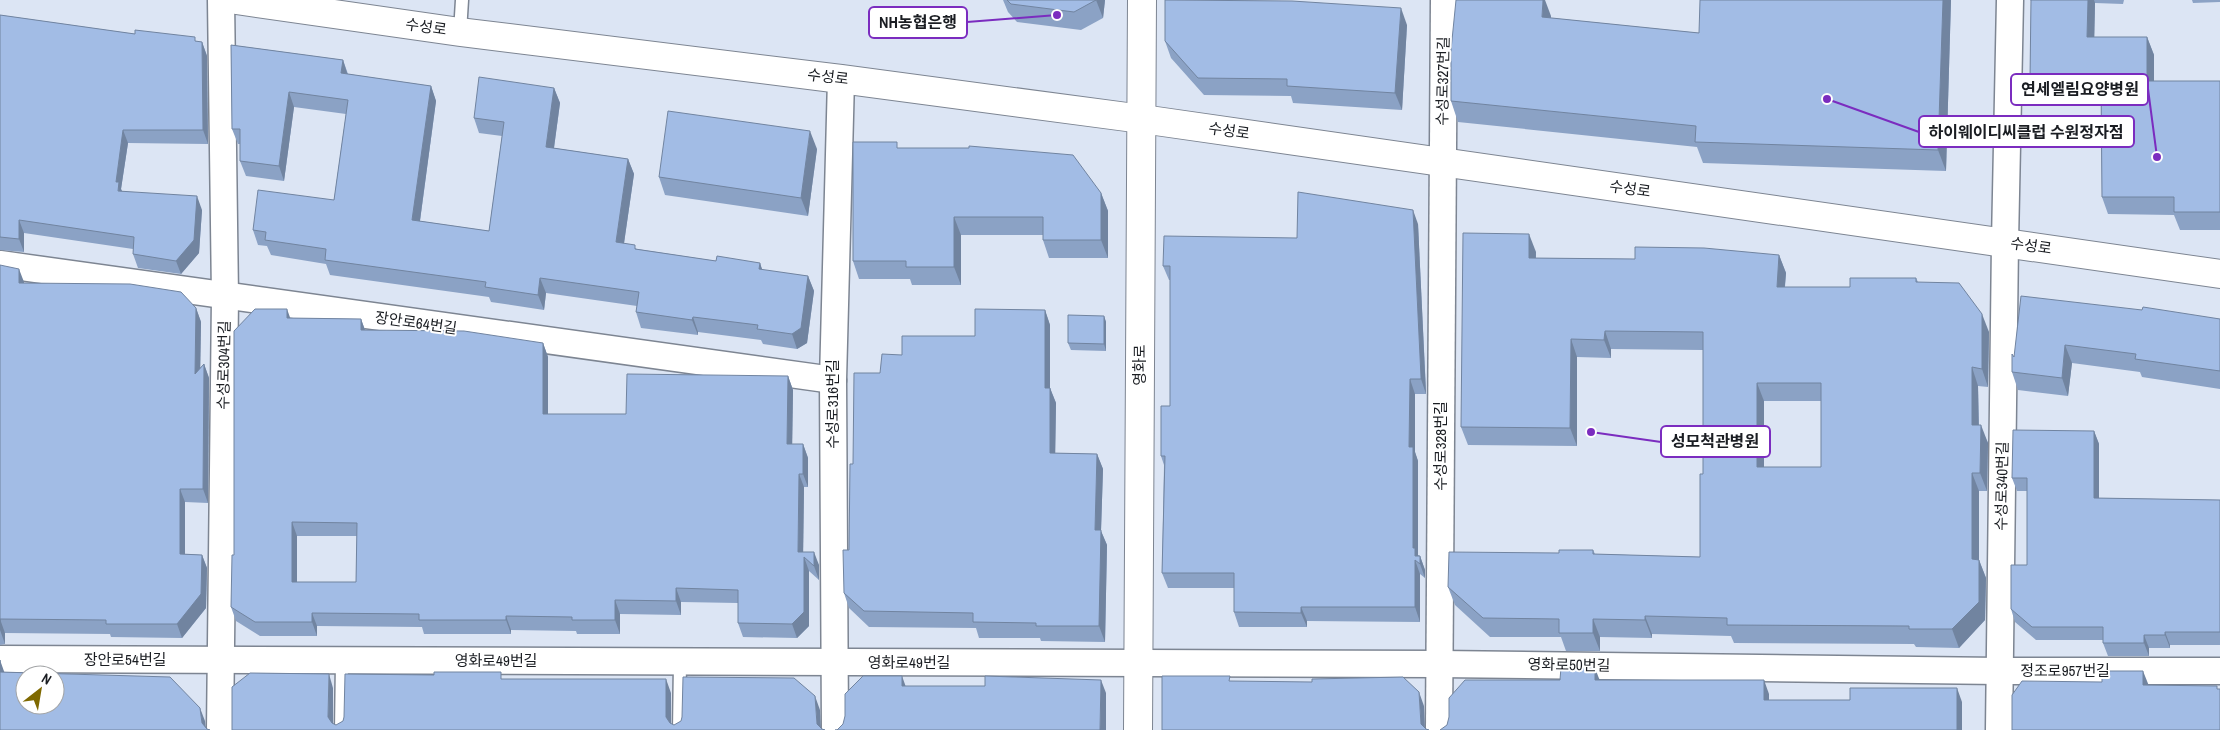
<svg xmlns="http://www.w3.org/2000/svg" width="2220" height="730" font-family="'Archivo Narrow','Noto Sans KR',sans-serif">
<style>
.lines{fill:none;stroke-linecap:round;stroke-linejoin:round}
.service-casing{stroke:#7d8592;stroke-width:15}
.minor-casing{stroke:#7d8592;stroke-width:29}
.tertiary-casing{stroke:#7d8592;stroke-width:30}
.service{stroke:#fff;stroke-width:12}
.minor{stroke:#fff;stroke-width:26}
.tertiary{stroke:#fff;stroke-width:28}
.wall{fill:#8ba2c5;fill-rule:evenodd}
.shaded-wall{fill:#7184a0}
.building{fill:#a2bce5;stroke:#7184a0;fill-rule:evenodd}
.labels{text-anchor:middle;stroke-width:4;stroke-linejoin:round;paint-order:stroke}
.street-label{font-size:15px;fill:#1a1d22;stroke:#fff}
.leader{fill:none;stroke:#7b2cbf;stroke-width:2}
.callout-dot{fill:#7b2cbf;stroke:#fff;stroke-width:2}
.callout{fill:#fff;stroke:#7b2cbf;stroke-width:2}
.callout-label{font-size:16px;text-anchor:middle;font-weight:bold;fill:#1a1d22}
</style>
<rect width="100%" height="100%" fill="#dce5f4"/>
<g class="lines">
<defs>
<g id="service">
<path d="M460 32 462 0"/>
<path d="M341 730 342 661"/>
<path d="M679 730 680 662"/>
</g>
<g id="minor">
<path d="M0 264 833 380"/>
<path d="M0 659 1440 664 1999 671H2220"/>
<path d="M220 730 225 297 221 0"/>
<path d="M835 730 833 380 841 79"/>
<path d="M1439 730 1444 0"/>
<path d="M1999 730 2005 242 2010 0"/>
</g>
<g id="tertiary">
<path d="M236 0 460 32 841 79 1142 119 2220 274"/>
<path d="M1138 730 1142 0"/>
</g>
</defs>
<use href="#service" class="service-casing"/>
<use href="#minor" class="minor-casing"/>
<use href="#tertiary" class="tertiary-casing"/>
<use href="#service" class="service"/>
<use href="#minor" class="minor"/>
<use href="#tertiary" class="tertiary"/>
</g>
<g class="wall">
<path d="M1003 0H1105L1103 18 1081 30 1017 22 1008 12Z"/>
<path d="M1951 0 1946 171 1703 163 1697 147 1458 122 1451 101 1551 16V18L1699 33Z"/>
<path d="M2030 0H2124L2123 4 2095 3 2094 37H2147L2154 55V81H2220V230H2180L2174 215 2108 214 2102 197 2101 98 2036 96 2030 78 2031 1Z"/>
<path d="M2192 0H2220V2L2193 3Z"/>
<path d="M1231 1 1407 25 1402 110 1293 103 1291 96 1204 95 1171 58 1165 41Z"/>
<path d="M0 15 135 34 202 42 207 56 208 144 128 143 121 189 122 191 202 210 199 253 181 274 138 268 133 254V249L24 233V252L0 250Z"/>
<path d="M231 45 343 60 348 74 431 86 436 101 420 221 489 231 502 136 479 133 474 118 554 88 560 103 554 148 628 159 634 174 624 243 637 249 716 261 760 263 762 270 808 276 814 291 807 343 797 349 763 344 761 340 698 332V335L641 328 636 312 637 306 546 293 544 310 491 302 489 297 330 275 326 264 271 255 267 246 258 245 253 230 334 200 346 114 294 107 284 181 246 176 240 161V144H238L232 129Z"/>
<path d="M899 148 1101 193 1108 211V258H1049L1043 240V235H961V285H912L910 279H859L853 261Z"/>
<path d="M817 149 808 216 665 195 659 177Z"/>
<path d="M1418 224 1426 391V394H1415V452L1418 461V555L1420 556 1425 570V578L1420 574V622L1307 621V627H1239L1234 612V588H1168L1162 573 1164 465 1161 456 1170 406V280H1169L1163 266 1297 238Z"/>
<path d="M1536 252V258L1635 259 1779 255 1786 273 1785 287H1850L1916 278 1918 282 1989 332 1988 387 1978 386 1979 425 1988 443 1987 491H1979V560L1986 578 1985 620 1959 648 1916 647 1914 644 1734 643 1731 636 1652 634V638L1600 637V651H1566L1561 637H1490L1455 605 1448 587 1559 553 1593 550 1595 554 1700 557 1703 474V350L1611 349V358L1577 357V446L1468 445 1461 427ZM1764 401H1821V467H1764Z"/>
<path d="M0 265 24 283 196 308 201 322 200 368 204 364 209 378 208 503 185 502V554L202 555 207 568 206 608 182 638 111 637 110 634 5 633V644L0 645Z"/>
<path d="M1045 310 1050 325V388L1056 403 1055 453 1097 454 1103 469 1101 531 1107 545 1105 642 1041 641 1040 638H979L976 628 869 627 849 608 844 593 849 550 853 464 880 373 975 336Z"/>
<path d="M2142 310 2220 319V389L2142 377 2140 372 2072 363 2068 396 2018 390 2012 372 2014 357Z"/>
<path d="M1104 316 1106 322V351L1071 350 1068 343Z"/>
<path d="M290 318 361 319 365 330 543 343 548 357V414H626L788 376 793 390 792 444H803L808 458V487H804L803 552 819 565V580L809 571V626L797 638 743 637 738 623V603L681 602V615L620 614V634H577L576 631 511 630V634H424L422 627 317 626V636H260L236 621 231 607 234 555ZM297 536H357L356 582H297Z"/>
<path d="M2094 431 2099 444V498L2220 500V645H2170V648H2149V656H2108L2103 643V640H2036L2015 622 2011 609 2027 565V491H2017L2012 478Z"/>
</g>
<g class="shaded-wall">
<path d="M1096 0H1105L1103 18Z"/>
<path d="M1543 0H1545L1551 16 1549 38 1542 17Z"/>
<path d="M1943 0H1951L1946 171 1938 150Z"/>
<path d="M2088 0H2094L2095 3 2094 54 2087 37Z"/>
<path d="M1401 8 1407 25 1402 110 1395 93Z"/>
<path d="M2147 37 2154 55V99L2147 81Z"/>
<path d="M202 42 207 56 208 144 203 130Z"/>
<path d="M343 60 348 76 341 73Z"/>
<path d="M431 86 436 101 418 235 412 220Z"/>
<path d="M554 88 560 103 552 162 546 147Z"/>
<path d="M289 92 294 107 284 181 279 166Z"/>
<path d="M123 130 128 143 121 189 124 196 123 204 116 182Z"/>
<path d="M810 131 817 149 808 216 801 198Z"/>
<path d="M628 159 634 174 622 257 616 242Z"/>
<path d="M1101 193 1108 211V258L1101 240Z"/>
<path d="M197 196 202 210 199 253 181 274 176 261Z"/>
<path d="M1413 210 1418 224 1426 394 1421 379Z"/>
<path d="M954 217 961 235V285L954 267Z"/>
<path d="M19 220 24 233V252L19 239Z"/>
<path d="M1529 234 1536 252 1535 276 1529 258Z"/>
<path d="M1779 255 1786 273 1783 305 1777 287Z"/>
<path d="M760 263 765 278 759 269Z"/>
<path d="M19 269 24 282V297L19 283Z"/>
<path d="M808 276 814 291 807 343 797 349 792 334Z"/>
<path d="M540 278 546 293 544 310 538 295Z"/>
<path d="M196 308 201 322 200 387 195 374Z"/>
<path d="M287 309 292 323 287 318Z"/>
<path d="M1045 310 1050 325V388L1056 403 1055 469 1050 453 1045 388Z"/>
<path d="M1982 314 1989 332 1988 387 1982 369Z"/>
<path d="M1104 316 1106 322V351L1104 344Z"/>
<path d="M693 317 698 332V335L692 320Z"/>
<path d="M361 319 366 333 361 330Z"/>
<path d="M1605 331 1611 349V358L1604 340Z"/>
<path d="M1571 339 1577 357V446L1570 428Z"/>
<path d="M543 343 548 357V428L543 414Z"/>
<path d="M2065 345 2072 363 2068 396 2062 378Z"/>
<path d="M204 364 209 378 208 503 203 489Z"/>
<path d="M1972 367 1978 386 1979 443 1972 425Z"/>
<path d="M788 376 793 390 792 458 787 444Z"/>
<path d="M1410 379 1415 394V452L1418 461V555L1420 561V556L1425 570V578L1420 564 1417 561 1413 548 1409 447Z"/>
<path d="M1757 383 1764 401V485L1757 467Z"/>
<path d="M1981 425 1988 443 1987 491 1980 473Z"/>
<path d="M2094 431 2099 444V511L2094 498Z"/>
<path d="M803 444 808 458V487L803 474Z"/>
<path d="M1097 454 1103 469 1101 531 1107 545 1105 642 1099 626 1095 530Z"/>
<path d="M1972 473 1979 491V578L1972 559Z"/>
<path d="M799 474 804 487 803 565 798 552Z"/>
<path d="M180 489 185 502V568L180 554Z"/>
<path d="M292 522 297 536V596L292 582Z"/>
<path d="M814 552 819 565V580L814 566Z"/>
<path d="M202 555 207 568 206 608 182 638 177 624Z"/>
<path d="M804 557 809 571V626L797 638 792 624Z"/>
<path d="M1415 560 1420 574V622L1415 607Z"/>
<path d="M1979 560 1986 578 1985 620 1959 648 1952 629Z"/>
<path d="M676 588 681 602V615L676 601Z"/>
<path d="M615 600 620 614V634L615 620Z"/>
<path d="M1301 607 1307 621V627L1301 613Z"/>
<path d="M312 613 317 626V636L312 622Z"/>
<path d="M506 616 511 630V634L506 620Z"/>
<path d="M1645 616 1652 634V638L1645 620Z"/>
<path d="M0 619 5 633V644L0 630Z"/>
<path d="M1593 619 1600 637V651L1593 633Z"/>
<path d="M2165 632 2170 645V648L2165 635Z"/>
<path d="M2144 635 2149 648V656L2144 643Z"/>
<path d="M0 660 5 674 0 672Z"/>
<path d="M1595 668 1600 681 1595 680Z"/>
<path d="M2143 671 2149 686 2143 685Z"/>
<path d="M329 674 333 688V730L328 717Z"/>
<path d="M902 676 907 690 902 686Z"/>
<path d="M666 679 671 693V730L666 717Z"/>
<path d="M1101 680 1106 693V730H1100Z"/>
<path d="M1764 680 1769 694V713L1764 700Z"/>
<path d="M1957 688 1962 702V730H1957Z"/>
<path d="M1419 692 1424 706 1425 730 1421 724Z"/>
<path d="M815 696 820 710 821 730 817 724Z"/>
<path d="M200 708 205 721 206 730 202 723Z"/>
</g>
<g class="building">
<path d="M1007 0H1096L1074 12 1011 4Z"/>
<path d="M1165 0 1292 1 1401 8 1395 93 1287 86V79L1198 78 1165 41Z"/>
<path d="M1456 0H1543L1542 17 1699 33 1700 0H1943L1938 150 1695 142 1696 126 1451 101V50Z"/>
<path d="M2031 0H2088L2087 37H2147V81H2220V212H2174V197H2102L2101 81 2030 78Z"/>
<path d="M0 15 135 34V30L195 37V41L202 42 203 130H123L116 182H119L118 191 197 196 194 240 176 261 133 254 134 237 19 220V239L0 237Z"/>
<path d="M231 45 343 60 341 73 431 86 412 220 489 231 504 122 474 118 479 77 554 88 546 147 628 159 616 242 635 245V249L716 261 717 256 760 263 759 269 808 276 801 328 792 334 757 329 758 325 693 317 692 320 636 312 639 292 540 278 538 295 485 287 486 282 325 260 326 249 265 240 266 232 253 230 258 190 334 200 348 100 289 92 279 166 240 161V129H232Z"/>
<path d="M668 111 810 131 801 198 659 177Z"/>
<path d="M853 142H897V148H969V146L1073 155 1101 193V240H1043V217H954V267H906V261H853Z"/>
<path d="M1298 192 1413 210 1421 377V379H1410L1409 447H1413V548H1415V556H1420V564L1415 560V607H1301V613L1234 612V573H1162L1165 456H1161V406H1170V266H1163L1164 236 1297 238Z"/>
<path d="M1463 233 1529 234V258L1635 259V247L1704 248 1779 255 1777 287H1850V278H1916V282L1959 283 1982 314V369L1972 367V425H1981L1980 473H1972V559L1979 560V602L1952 629H1909V626L1727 625V618L1645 616V620L1593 619V633H1559V619L1483 618 1448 587 1449 552 1559 553V550H1593V554L1700 557V474H1703V332L1605 331 1604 340 1571 339 1570 428 1461 427ZM1757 383H1821V467H1757Z"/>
<path d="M0 265 19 269V283L130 284 181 292 196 308 195 374 204 364 203 489H180V554L202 555 201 594 177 624H106V620L0 619V630Z"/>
<path d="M2021 296 2142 310 2143 307 2220 319V371L2135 359 2136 354 2065 345 2062 378 2012 372V354L2014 357Z"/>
<path d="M255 309H287V318L361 319V330L464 331 543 343V414H626L627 374 788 376 787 444H803V474H799L798 552H814V566L804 557V612L792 624 738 623V590L676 588V601L615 600V620H572V617L506 616V620H419V614L312 613V622H255L231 607 232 555H234V331ZM292 522 357 523 356 582H292Z"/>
<path d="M975 309 1045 310V388H1050V453L1097 454 1095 530H1101L1099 626H1036V623L973 622V613L864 611 844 593 843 550H849L850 464H853L854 373H880L882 354 902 355V336H975Z"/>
<path d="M1068 315 1104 316V344L1068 343Z"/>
<path d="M2013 430 2094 431V498L2220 500V632H2165V635H2144V643H2103V627H2032L2011 609V565H2027V478H2012Z"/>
<path d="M0 660V672L170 677 200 708 202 723 207 729 210 730H0ZM25 675H55V705H25Z"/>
<path d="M1561 667 1595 668V680H1764V700H1850V688H1957V730H1440L1447 725 1449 717V698L1465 680H1560Z"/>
<path d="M2102 671H2143V685L2217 686V689H2220V730H2012V695L2022 681 2102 682Z"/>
<path d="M434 672H501V679H666V717L670 723 674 725 681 721 682 717 683 677 794 678 815 696 817 724 822 729 825 730H232V687L250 673 329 674 328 717 332 723 336 725 343 721 344 717 345 674 434 675Z"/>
<path d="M863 676H902V686H985V676L1101 680 1100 730H835H837L843 724 845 716V694Z"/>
<path d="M1162 676H1230L1229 681 1312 682V679L1403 677 1419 692 1421 724 1426 729 1429 730H1162Z"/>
</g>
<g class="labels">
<g class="street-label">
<text transform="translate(426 27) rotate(8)" y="5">수성로</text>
<text transform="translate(828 77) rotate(7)" y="5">수성로</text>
<text transform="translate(1443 81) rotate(-89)" y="5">수성로327번길</text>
<text transform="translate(1229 131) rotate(8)" y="5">수성로</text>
<text transform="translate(1630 189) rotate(8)" y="5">수성로</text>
<text transform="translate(2031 246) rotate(8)" y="5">수성로</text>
<text transform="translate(416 323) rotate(8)" y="5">장안로64번길</text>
<text transform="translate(224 365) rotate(-89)" y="5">수성로304번길</text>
<text transform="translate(1140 365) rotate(-90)" y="5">영화로</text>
<text transform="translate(833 404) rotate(-90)" y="5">수성로316번길</text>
<text transform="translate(1441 446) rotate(-90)" y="5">수성로328번길</text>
<text transform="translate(2002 486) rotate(-89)" y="5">수성로340번길</text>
<text x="125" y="665">장안로54번길</text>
<text x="496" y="666">영화로49번길</text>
<text x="909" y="668">영화로49번길</text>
<text transform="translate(1569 665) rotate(1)" y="5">영화로50번길</text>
<text x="2065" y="676">정조로957번길</text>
</g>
</g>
<path class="leader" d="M1057 15L967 22M2157 157L2148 89M1827 99L1919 132M1591 432L1661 442"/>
<g class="callout-dot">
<circle cx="1057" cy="15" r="5"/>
<circle cx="2157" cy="157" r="5"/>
<circle cx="1827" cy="99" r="5"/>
<circle cx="1591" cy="432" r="5"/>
</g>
<g class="callout">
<rect x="869" y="7" width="98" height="31" rx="5"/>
<rect x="2011" y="74" width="137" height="31" rx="5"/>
<rect x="1919" y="116" width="215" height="31" rx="5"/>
<rect x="1661" y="426" width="109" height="31" rx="5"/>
</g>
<g class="callout-label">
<text x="918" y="28">NH농협은행</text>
<text x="2080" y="95">연세엘림요양병원</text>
<text x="2026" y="138">하이웨이디씨클럽 수원정자점</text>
<text x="1715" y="447">성모척관병원</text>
</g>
<g transform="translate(40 690) rotate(31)"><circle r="24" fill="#ffffff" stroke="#a3a5a7"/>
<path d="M0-4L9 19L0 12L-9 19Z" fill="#7f6900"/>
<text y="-8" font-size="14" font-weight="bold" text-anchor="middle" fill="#1a1d22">N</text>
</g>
</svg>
